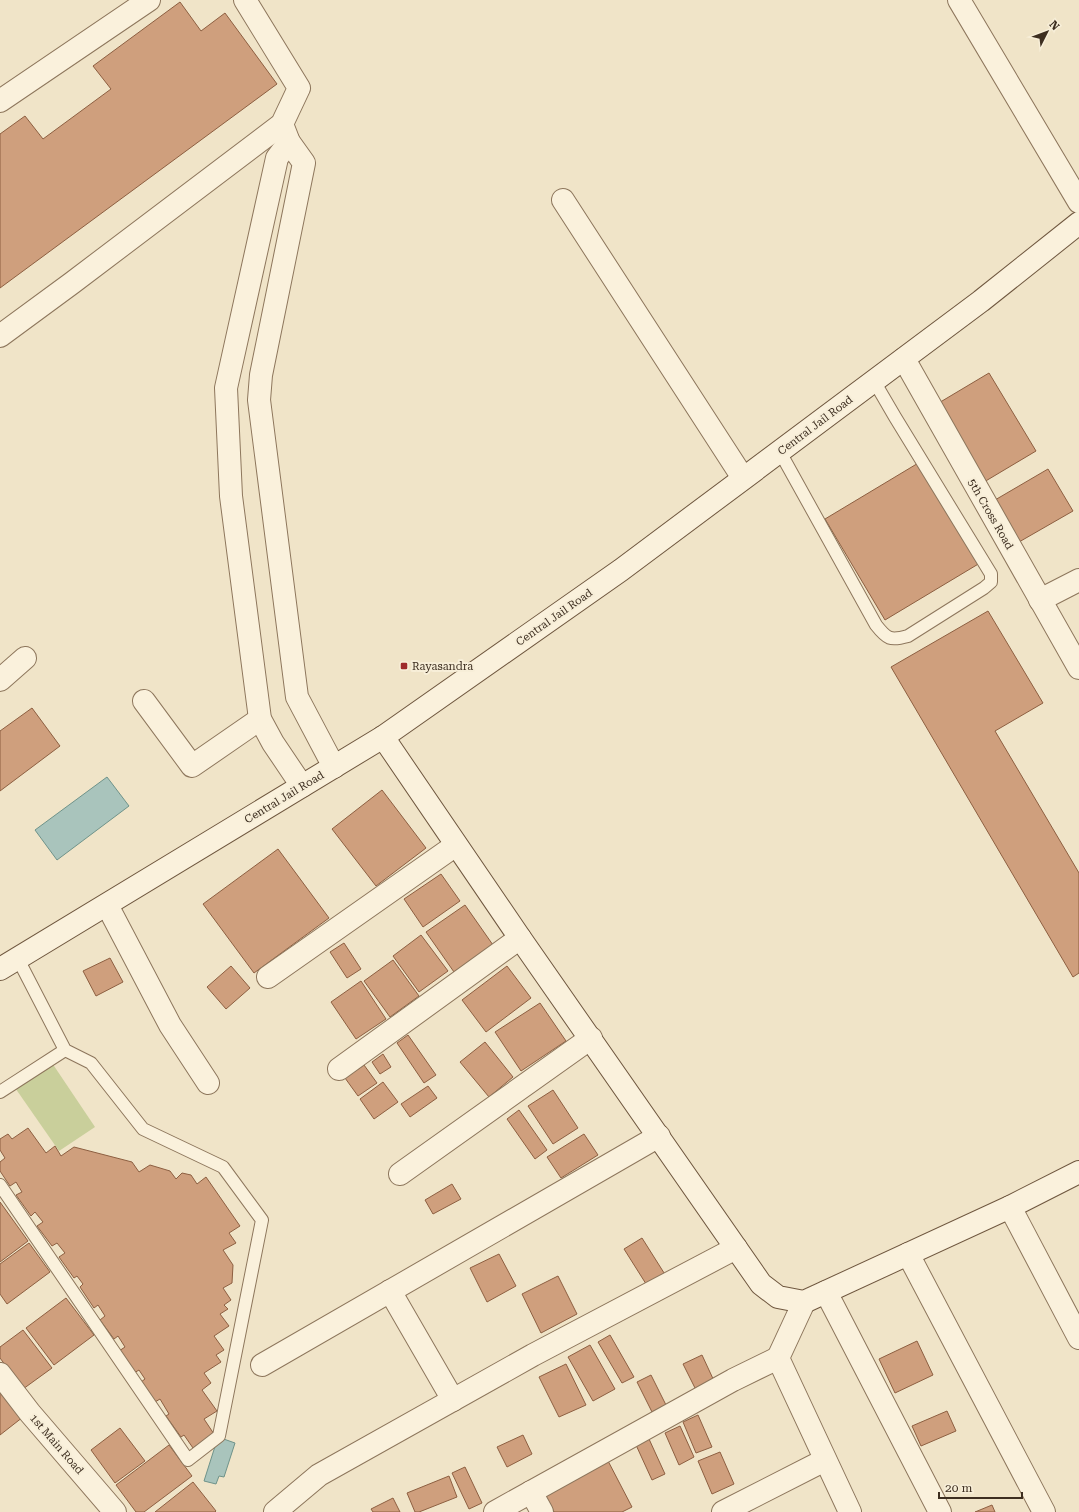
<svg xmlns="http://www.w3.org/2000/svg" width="1079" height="1512" font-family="'Roboto Serif',serif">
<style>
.green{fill:#c9cf9b}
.water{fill:#a9c4bc;stroke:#6f938a}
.building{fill:#cf9f7d;stroke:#8d5f41}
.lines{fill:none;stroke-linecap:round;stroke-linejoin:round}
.lane-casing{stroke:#8d765c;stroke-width:14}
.street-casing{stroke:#8d765c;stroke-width:24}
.secondary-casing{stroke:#6f573f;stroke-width:24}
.lane{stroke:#faf1dc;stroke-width:12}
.street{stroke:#faf1dc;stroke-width:22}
.secondary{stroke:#faf1dc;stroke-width:22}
.poi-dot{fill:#9e2a2b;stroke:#f7eed8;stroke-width:1.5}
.labels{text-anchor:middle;stroke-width:4;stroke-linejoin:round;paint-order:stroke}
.street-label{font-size:11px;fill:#3d2e20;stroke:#f7eed8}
.poi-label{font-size:11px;fill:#3d2e20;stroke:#f7eed8;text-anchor:start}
</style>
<rect width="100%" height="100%" fill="#f0e4c8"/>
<path class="green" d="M48 1057 95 1127 59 1151 11 1082Z"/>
<g class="water">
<path d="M107 777 129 806 57 860 35 830Z"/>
<path d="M218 1437 235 1443 224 1477 219 1476 216 1484 204 1481Z"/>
</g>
<g class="building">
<path d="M180 2 201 31 225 13 277 84 0 288V134L25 116 43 139 111 89 93 66Z"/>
<path d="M989 373 1036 451 984 482 937 404Z"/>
<path d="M920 462 980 563 885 620 825 519Z"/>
<path d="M1048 469 1073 511 1019 542 995 500Z"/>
<path d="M988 611 1043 703 995 731 1079 873V973L1073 977 891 667Z"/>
<path d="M32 708 60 746 0 791V731Z"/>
<path d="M382 790 426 848 376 886 332 829Z"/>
<path d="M278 849 329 918 254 973 203 904Z"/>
<path d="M441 874 460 901 423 927 404 899Z"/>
<path d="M465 905 493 945 454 972 426 932Z"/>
<path d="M421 935 448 971 419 992 393 956Z"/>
<path d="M344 943 361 969 347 978 330 952Z"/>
<path d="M110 958 123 982 96 996 83 971Z"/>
<path d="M393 960 419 996 390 1017 364 981Z"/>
<path d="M231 966 250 988 226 1009 207 987Z"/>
<path d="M507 966 531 998 486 1032 462 1000Z"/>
<path d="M361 981 386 1019 356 1039 331 1002Z"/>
<path d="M540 1003 566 1041 521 1071 495 1032Z"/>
<path d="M408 1035 436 1075 424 1083 397 1043Z"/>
<path d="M485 1042 513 1077 489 1097 460 1062Z"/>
<path d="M383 1054 391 1067 380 1074 372 1062Z"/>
<path d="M364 1065 377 1083 358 1096 345 1078Z"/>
<path d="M383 1082 398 1102 374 1119 360 1099Z"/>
<path d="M428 1086 437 1098 410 1117 401 1104Z"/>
<path d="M553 1090 578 1128 553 1144 528 1106Z"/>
<path d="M519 1110 547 1150 535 1159 507 1119Z"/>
<path d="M28 1128 46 1153 55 1146 61 1156 74 1147 132 1162 139 1172 150 1165 170 1171 176 1179 182 1173 191 1175 197 1184 206 1177 240 1226 229 1233 236 1243 223 1250 233 1265 232 1283 223 1288 231 1300 224 1305 228 1309 220 1314 229 1326 214 1336 224 1350 216 1355 221 1362 204 1373 211 1383 202 1390 217 1411 204 1419 214 1434 193 1448 184 1435 181 1437 166 1416 169 1414 160 1399 155 1402 141 1382 145 1379 139 1370 134 1373 119 1351 125 1347 118 1336 114 1339 100 1320 105 1316 98 1305 94 1308 80 1287 83 1284 77 1276 74 1278 59 1257 65 1253 57 1243 52 1246 37 1226 43 1222 35 1212 31 1216 16 1195 22 1192 16 1182 10 1186 0 1171V1162L5 1158 0 1150V1139L8 1134 12 1139Z"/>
<path d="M584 1134 598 1155 561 1178 547 1157Z"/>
<path d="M452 1184 461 1199 433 1214 425 1200Z"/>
<path d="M0 1202 28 1241 0 1262Z"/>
<path d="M642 1238 666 1276 648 1287 624 1249Z"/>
<path d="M29 1243 50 1272 7 1304 0 1294V1264Z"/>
<path d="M499 1254 516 1286 487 1302 470 1268Z"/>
<path d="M558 1276 577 1314 541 1333 522 1294Z"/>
<path d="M66 1298 94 1335 54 1365 26 1328Z"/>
<path d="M23 1330 52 1368 23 1389 0 1358V1347Z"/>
<path d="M610 1335 634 1377 622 1383 598 1342Z"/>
<path d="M917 1341 933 1375 895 1393 879 1359Z"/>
<path d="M590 1345 615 1389 593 1401 568 1357Z"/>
<path d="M702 1355 715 1383 697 1392 683 1364Z"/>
<path d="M566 1364 586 1405 559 1417 539 1377Z"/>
<path d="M651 1375 666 1405 652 1412 637 1382Z"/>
<path d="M0 1388 23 1417 0 1435Z"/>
<path d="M947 1411 956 1431 921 1446 912 1426Z"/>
<path d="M698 1415 712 1447 696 1453 683 1422Z"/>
<path d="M680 1426 694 1457 679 1465 665 1433Z"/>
<path d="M120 1428 145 1461 115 1483 91 1450Z"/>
<path d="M523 1435 532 1454 507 1467 497 1447Z"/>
<path d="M649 1439 665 1474 652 1480 636 1445Z"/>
<path d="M169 1445 192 1476 144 1512H136L116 1485Z"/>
<path d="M720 1452 734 1484 712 1494 698 1461Z"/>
<path d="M607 1459 632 1507 622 1512H554L543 1491Z"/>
<path d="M465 1467 482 1503 469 1509 452 1473Z"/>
<path d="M449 1476 457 1497 419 1512H415L407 1493Z"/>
<path d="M193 1482 216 1511 215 1512H155Z"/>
<path d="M393 1498 400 1512H373L371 1509Z"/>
<path d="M992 1505 995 1512H975Z"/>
</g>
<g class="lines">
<defs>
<g id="lane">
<path d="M780 452 876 625C887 639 890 641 908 636L984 588 991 582V574L895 417 874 381"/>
<path d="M0 1092 65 1050"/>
<path d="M0 1185 188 1460 219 1436 262 1220 223 1167 143 1129 91 1063 65 1050 18 959"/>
</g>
<g id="street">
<path d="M959 0 1079 202"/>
<path d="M0 101 149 0"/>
<path d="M282 124 289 142 304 163 261 375 259 400 297 697 334 767"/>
<path d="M289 142 277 158 226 388 231 496 260 719 273 743 302 786"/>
<path d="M563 200 743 478"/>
<path d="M0 336 72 283 282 124 299 88 245 0"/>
<path d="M904 359 1079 668"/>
<path d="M1040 600 1079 580"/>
<path d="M0 680 25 658"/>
<path d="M144 701 192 766 260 719"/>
<path d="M107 905 170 1025 208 1083"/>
<path d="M268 977 456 845"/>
<path d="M339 1069 520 938"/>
<path d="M400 1174 591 1038"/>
<path d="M1010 1207 1079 1338"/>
<path d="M908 1254 1044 1512"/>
<path d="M390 1291 453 1400"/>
<path d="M826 1292 940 1512"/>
<path d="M804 1302 778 1358 850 1512"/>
<path d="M262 1365 659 1136"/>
<path d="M0 1374 30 1413 115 1512"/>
<path d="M531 1492 542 1512"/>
<path d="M275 1512 319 1475 533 1355 736 1248"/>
<path d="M495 1512 733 1380 778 1358"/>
<path d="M723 1512 825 1460"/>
</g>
<g id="secondary">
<path d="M383 737 520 938 761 1284 778 1297 804 1302 1010 1207 1079 1172"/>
<path d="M0 969 383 737 621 570 981 301 1079 223"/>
</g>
</defs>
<use href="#lane" class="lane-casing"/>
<use href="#street" class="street-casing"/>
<use href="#secondary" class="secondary-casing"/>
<use href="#lane" class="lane"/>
<use href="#street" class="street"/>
<use href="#secondary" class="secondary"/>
</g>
<rect class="poi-dot" x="400" y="662" width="8" height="8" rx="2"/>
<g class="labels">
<g class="street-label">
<text transform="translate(815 425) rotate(-37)" y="4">Central Jail Road</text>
<text transform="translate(991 514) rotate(60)" y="4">5th Cross Road</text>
<text transform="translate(554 617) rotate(-35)" y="4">Central Jail Road</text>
<text transform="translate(284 797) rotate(-31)" y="4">Central Jail Road</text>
<text transform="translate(57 1444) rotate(49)" y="4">1st Main Road</text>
</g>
<g class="poi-label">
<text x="412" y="670">Rayasandra</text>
</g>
</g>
<g transform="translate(1047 32) rotate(48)" stroke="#f7eed8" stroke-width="3" paint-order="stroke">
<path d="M0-3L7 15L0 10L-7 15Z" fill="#3d2e20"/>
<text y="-6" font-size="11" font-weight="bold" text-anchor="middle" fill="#3d2e20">N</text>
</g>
<path d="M939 1492v6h83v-6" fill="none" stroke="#3d2e20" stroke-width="2"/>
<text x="945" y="1492" font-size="12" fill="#3d2e20" stroke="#f7eed8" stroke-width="3" paint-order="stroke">20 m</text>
</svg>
